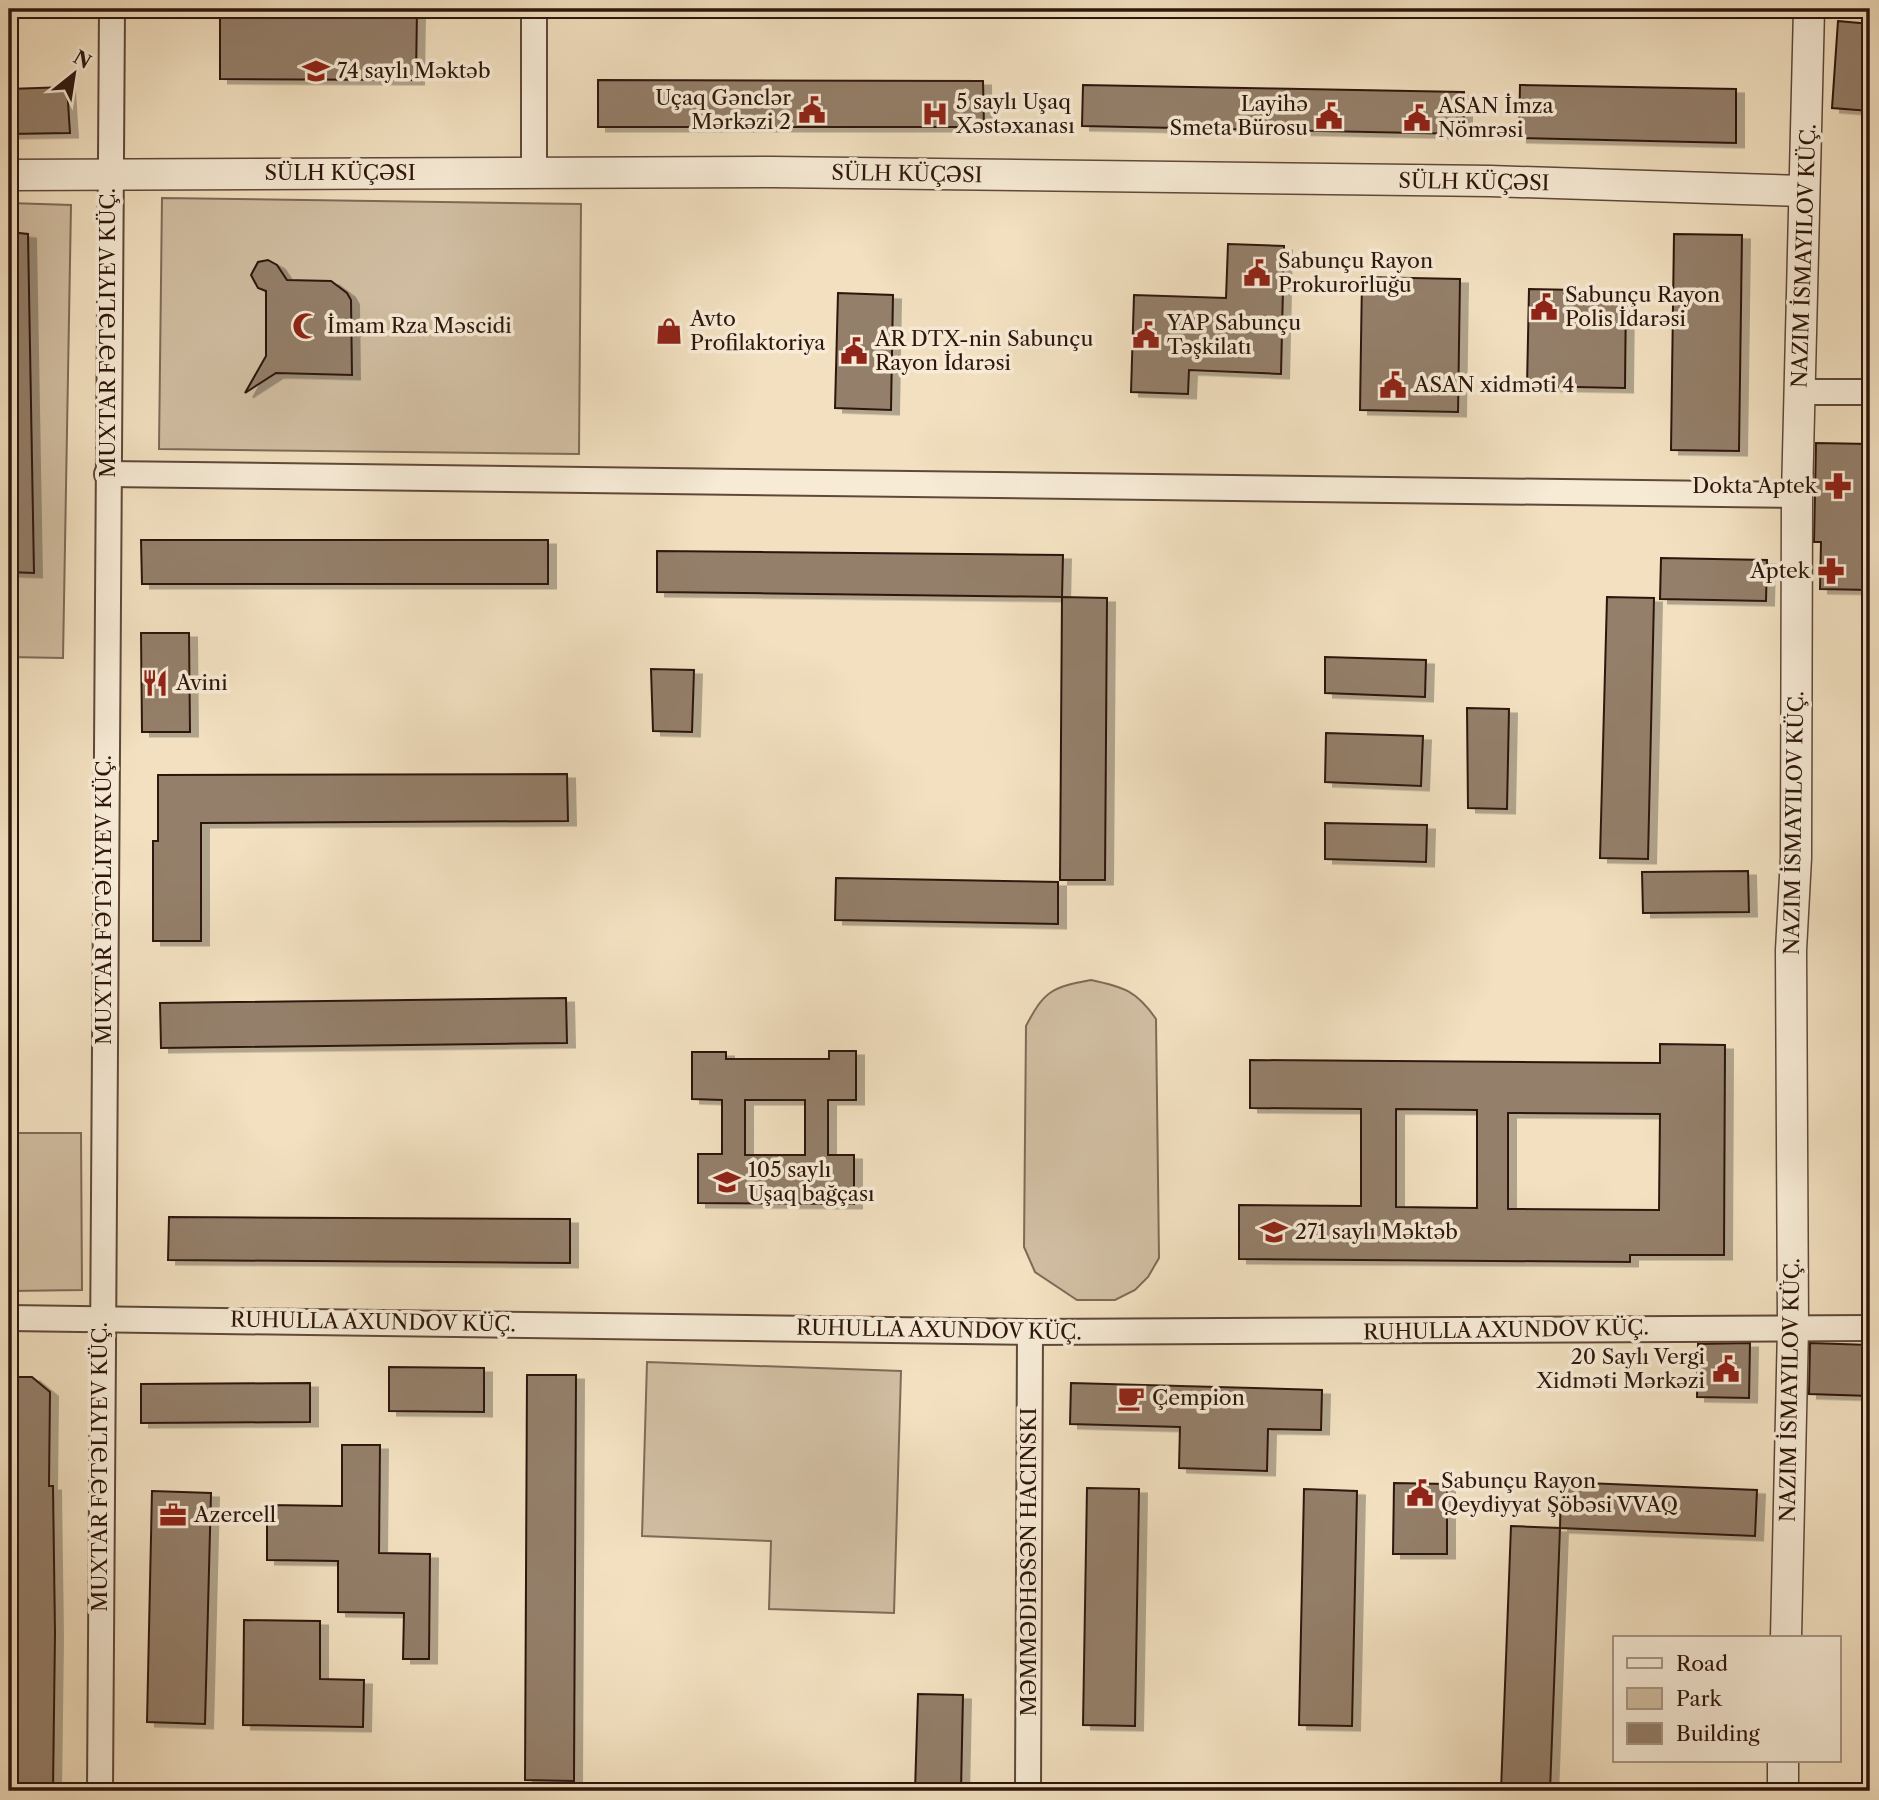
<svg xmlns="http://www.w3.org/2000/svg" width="1879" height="1800" font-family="'Libre Caslon Text',serif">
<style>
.green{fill:#d1bea2;stroke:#806a58;stroke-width:2}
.building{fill:#947f6a;stroke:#2e160d;stroke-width:2;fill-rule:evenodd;filter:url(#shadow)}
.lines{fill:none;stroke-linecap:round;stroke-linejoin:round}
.minor-casing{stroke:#5f483a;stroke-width:28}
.tertiary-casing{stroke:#5f483a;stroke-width:33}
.minor{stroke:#f7ebd6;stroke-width:24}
.tertiary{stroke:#f7ebd6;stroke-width:30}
.labels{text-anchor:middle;stroke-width:7;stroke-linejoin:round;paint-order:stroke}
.poi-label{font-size:21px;fill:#2e160d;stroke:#f7ebd6;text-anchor:start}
.street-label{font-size:21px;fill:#2e160d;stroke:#f7ebd6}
</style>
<defs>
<filter id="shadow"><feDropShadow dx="8" dy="4.5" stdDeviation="0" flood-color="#0004"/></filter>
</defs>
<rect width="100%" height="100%" fill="#f2e0c0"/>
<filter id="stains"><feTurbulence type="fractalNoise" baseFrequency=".00286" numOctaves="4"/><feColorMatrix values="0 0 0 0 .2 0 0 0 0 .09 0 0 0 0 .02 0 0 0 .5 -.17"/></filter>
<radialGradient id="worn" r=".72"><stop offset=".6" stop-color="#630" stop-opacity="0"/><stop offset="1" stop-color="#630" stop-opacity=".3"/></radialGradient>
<g class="green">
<path d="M162 198 581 204 579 454 159 449Z"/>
<path d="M9 203 71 205 63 658 9 657Z"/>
<path d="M1091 980C1124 987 1137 991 1156 1019L1159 1258 1148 1277 1135 1290 1115 1300H1077L1035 1272 1024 1247 1026 1026C1044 991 1052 987 1091 980Z"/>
<path d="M9 1133H81L82 1290 9 1291Z"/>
<path d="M647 1362 901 1371 894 1613 769 1609 771 1541 642 1536Z"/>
</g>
<g class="building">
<path d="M220 9H417L416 80 220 79Z"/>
<path d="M1838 21 1870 24V111L1832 108Z"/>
<path d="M598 80 983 81 984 127H598Z"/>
<path d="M1083 85 1464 92V134L1082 126Z"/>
<path d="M1520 85 1736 89V143L1519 138Z"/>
<path d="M67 87 70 133 9 134V89Z"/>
<path d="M9 232 28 234 34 573 9 572Z"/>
<path d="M1674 234 1742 235 1739 451 1671 450Z"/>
<path d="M1228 244 1284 246 1281 374 1189 370 1188 394 1131 392 1134 295 1226 298Z"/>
<path d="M268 260 277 265 287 280 331 281 347 293 351 300 352 375 276 373 245 393 266 356V291L258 288 251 275 258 262Z"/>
<path d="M1362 277 1460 279 1458 412 1360 410Z"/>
<path d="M1529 289 1626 291 1625 388 1527 386Z"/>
<path d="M838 293 893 295 891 410 835 408Z"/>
<path d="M1816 443 1870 444V590L1820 589 1821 542H1814Z"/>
<path d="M141 540H548V584H142Z"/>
<path d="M657 551 1063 555 1062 597 657 592Z"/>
<path d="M1661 558 1767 560 1766 601 1660 599Z"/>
<path d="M1062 597 1107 598 1105 880H1060Z"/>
<path d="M1607 597 1654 598 1648 859 1600 858Z"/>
<path d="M141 633H189L190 732H142Z"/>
<path d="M1325 657 1426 660 1425 697 1325 693Z"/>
<path d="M651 669 694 670 692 732 653 731Z"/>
<path d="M1467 708 1509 709 1507 809 1468 808Z"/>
<path d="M1326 733 1423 736 1421 786 1325 782Z"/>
<path d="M567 774 568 821 201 823V941H153V841H158V775Z"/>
<path d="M1325 823 1427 825 1426 862 1325 859Z"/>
<path d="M1748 871 1749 912 1643 913 1642 872Z"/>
<path d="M836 878 1058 882V924L835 920Z"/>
<path d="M566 998 567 1043 161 1048 160 1003Z"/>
<path d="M1660 1044 1725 1045 1724 1255H1630V1262L1239 1259V1205L1361 1206V1109L1250 1108V1060L1660 1063ZM1396 1109 1477 1110V1208L1396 1207ZM1508 1113 1660 1114 1659 1210 1508 1209Z"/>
<path d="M829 1051H856V1100H828V1155H854V1204L698 1203V1154H722V1100L692 1099V1052H726V1059H829ZM745 1100H805V1155H745Z"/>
<path d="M169 1217 570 1219V1263L168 1260Z"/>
<path d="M1750 1343 1749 1398 1697 1397 1698 1344Z"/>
<path d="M1810 1343 1870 1345V1396L1809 1394Z"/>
<path d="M389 1367 484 1368V1412L389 1411Z"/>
<path d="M527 1375H576L574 1781 525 1780Z"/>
<path d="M9 1377H32L50 1392 49 1486H53L55 1633 53 1791H9Z"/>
<path d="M310 1383V1422L141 1423V1384Z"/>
<path d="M1071 1383 1322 1390 1321 1430 1268 1429 1267 1471 1179 1468 1180 1427 1070 1424Z"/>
<path d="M342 1445H380L379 1553 430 1554 429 1659H403L404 1613 338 1612V1561L267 1560V1505L342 1506Z"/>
<path d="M1561 1482 1757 1490 1755 1536 1560 1528Z"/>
<path d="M1394 1483 1447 1484V1554H1393Z"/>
<path d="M1087 1488 1139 1489 1135 1726 1083 1725Z"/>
<path d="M1304 1489 1357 1491 1352 1726 1299 1725Z"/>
<path d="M152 1491 211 1493 205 1724 147 1722Z"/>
<path d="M1511 1526 1560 1528 1550 1791H1501Z"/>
<path d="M244 1620 320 1621V1679L364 1680 363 1727 243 1725Z"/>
<path d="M918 1694 963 1695 961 1791H915Z"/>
</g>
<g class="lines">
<defs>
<g id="minor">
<path d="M534 9V171"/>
<path d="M1799 392H1870"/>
<path d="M107 474 1797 495"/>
<path d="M9 1318 1030 1332 1870 1328"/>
<path d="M100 1791 112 9"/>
<path d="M1028 1791 1030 1332"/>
</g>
<g id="tertiary">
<path d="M9 175 772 172 1490 181 1804 191"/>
<path d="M1786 1637 1793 1327 1791 950 1796 858 1797 495 1809 9"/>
<path d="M1783 1791V1760"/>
</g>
</defs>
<use href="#minor" class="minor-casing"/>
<use href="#tertiary" class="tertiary-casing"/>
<use href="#minor" class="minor"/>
<use href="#tertiary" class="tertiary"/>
</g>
<defs>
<symbol id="school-bare" viewBox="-9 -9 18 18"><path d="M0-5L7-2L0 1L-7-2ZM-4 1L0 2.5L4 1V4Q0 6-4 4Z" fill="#8f2418" stroke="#f7ebd6" stroke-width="2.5" paint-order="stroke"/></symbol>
<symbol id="civic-bare" viewBox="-9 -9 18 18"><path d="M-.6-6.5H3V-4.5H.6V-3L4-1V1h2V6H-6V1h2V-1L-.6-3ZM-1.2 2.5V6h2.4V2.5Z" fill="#8f2418" stroke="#f7ebd6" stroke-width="2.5" paint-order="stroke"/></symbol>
<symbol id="hospital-bare" viewBox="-9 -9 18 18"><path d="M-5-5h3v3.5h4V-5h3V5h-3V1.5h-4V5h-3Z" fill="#8f2418" stroke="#f7ebd6" stroke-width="2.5" paint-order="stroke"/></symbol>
<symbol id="mosque-bare" viewBox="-9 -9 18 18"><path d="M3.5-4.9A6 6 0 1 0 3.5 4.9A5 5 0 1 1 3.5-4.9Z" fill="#8f2418" stroke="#f7ebd6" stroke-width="2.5" paint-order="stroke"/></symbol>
<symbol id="shop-bare" viewBox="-9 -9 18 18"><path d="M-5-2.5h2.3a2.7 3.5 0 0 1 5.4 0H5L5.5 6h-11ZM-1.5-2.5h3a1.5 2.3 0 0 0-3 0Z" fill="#8f2418" stroke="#f7ebd6" stroke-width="2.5" paint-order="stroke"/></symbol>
<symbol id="pharmacy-bare" viewBox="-9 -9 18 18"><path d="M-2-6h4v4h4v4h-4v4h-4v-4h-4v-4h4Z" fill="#8f2418" stroke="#f7ebd6" stroke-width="2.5" paint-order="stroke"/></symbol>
<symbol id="restaurant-bare" viewBox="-9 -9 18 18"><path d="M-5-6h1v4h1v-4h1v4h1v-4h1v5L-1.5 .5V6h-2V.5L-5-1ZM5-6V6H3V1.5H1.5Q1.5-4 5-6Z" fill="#8f2418" stroke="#f7ebd6" stroke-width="2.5" paint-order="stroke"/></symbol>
<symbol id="cafe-bare" viewBox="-9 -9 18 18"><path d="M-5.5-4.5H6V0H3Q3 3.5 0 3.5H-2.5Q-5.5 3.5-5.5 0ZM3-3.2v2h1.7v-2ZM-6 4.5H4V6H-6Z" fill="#8f2418" stroke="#f7ebd6" stroke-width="2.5" paint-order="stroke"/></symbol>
<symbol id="office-bare" viewBox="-9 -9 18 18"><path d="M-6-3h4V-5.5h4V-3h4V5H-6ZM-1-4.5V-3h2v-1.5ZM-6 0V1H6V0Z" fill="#8f2418" stroke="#f7ebd6" stroke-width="2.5" paint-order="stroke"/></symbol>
</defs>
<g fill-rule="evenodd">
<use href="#school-bare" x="297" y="52" width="38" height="38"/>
<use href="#civic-bare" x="793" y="91" width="38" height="38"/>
<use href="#hospital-bare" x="916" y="95" width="38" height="38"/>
<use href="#civic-bare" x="1310" y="97" width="38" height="38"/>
<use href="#civic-bare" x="1398" y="99" width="38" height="38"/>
<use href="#civic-bare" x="1238" y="254" width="38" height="38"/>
<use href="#civic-bare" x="1525" y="288" width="38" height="38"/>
<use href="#mosque-bare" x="287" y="307" width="38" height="38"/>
<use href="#shop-bare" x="650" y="312" width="38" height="38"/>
<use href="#civic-bare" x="1127" y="316" width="38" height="38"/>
<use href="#civic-bare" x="835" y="332" width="38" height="38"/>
<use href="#civic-bare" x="1374" y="366" width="38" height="38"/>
<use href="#pharmacy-bare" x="1819" y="467" width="38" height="38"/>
<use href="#pharmacy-bare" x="1812" y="552" width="38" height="38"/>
<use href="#restaurant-bare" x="136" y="664" width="38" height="38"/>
<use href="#school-bare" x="708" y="1163" width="38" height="38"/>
<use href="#school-bare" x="1255" y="1213" width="38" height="38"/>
<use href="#civic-bare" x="1707" y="1350" width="38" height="38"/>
<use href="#cafe-bare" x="1112" y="1379" width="38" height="38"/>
<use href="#civic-bare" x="1401" y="1474" width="38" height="38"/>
<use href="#office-bare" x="154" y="1496" width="38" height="38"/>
</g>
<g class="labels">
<g class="poi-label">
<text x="337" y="78">74 saylı Məktəb</text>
<text x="791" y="105" text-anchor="end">Uçaq Gənclər<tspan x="791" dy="24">Mərkəzi 2</tspan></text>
<text x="956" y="109">5 saylı Uşaq<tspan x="956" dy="24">Xəstəxanası</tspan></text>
<text x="1308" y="111" text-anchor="end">Layihə<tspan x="1308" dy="24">Smeta Bürosu</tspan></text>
<text x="1438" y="113">ASAN İmza<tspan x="1438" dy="24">Nömrəsi</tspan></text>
<text x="1278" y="268">Sabunçu Rayon<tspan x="1278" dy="24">Prokurorluğu</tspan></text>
<text x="1565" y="302">Sabunçu Rayon<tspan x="1565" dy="24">Polis İdarəsi</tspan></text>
<text x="690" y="326">Avto<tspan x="690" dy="24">Profilaktoriya</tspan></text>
<text x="1167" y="330">YAP Sabunçu<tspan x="1167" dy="24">Təşkilatı</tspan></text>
<text x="327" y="333">İmam Rza Məscidi</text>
<text x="875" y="346">AR DTX-nin Sabunçu<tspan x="875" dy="24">Rayon İdarəsi</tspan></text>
<text x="1414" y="392">ASAN xidməti 4</text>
<text x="1817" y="493" text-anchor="end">Dokta Aptek</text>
<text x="1810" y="578" text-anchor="end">Aptek</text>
<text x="176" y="690">Avini</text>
<text x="748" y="1177">105 saylı<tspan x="748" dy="24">Uşaq bağçası</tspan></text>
<text x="1295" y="1239">271 saylı Məktəb</text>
<text x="1705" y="1364" text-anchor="end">20 Saylı Vergi<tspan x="1705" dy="24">Xidməti Mərkəzi</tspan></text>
<text x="1152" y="1405">Çempion</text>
<text x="1441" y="1488">Sabunçu Rayon<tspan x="1441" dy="24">Qeydiyyat Şöbəsi VVAQ</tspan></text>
<text x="194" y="1522">Azercell</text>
</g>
<g class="street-label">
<text x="340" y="180">SÜLH KÜÇƏSI</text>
<text transform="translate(907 174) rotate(1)" y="7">SÜLH KÜÇƏSI</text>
<text transform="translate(1474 182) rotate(1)" y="7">SÜLH KÜÇƏSI</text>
<text transform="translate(1804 256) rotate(-88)" y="7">NAZIM İSMAYILOV KÜÇ.</text>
<text transform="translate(108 333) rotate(-90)" y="7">MUXTAR FƏTƏLIYEV KÜÇ.</text>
<text transform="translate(1794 823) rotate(-89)" y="7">NAZIM İSMAYILOV KÜÇ.</text>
<text transform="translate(104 900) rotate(-90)" y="7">MUXTAR FƏTƏLIYEV KÜÇ.</text>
<text transform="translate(373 1322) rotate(1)" y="7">RUHULLA AXUNDOV KÜÇ.</text>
<text transform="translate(939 1330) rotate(1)" y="7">RUHULLA AXUNDOV KÜÇ.</text>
<text transform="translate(1506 1330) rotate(-1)" y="7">RUHULLA AXUNDOV KÜÇ.</text>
<text transform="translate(1790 1390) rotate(-89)" y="7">NAZIM İSMAYILOV KÜÇ.</text>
<text transform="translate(100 1467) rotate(-90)" y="7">MUXTAR FƏTƏLIYEV KÜÇ.</text>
<text transform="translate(1029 1562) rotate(-90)" y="7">MƏMMƏDHƏSƏN HACINSKI</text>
</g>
</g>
<rect width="1879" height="1800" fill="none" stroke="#f2e0c0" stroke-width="35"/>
<rect x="10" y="10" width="1858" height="1779" fill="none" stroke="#2e160d" stroke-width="3.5"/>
<rect x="18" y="18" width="1844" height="1765" fill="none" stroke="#2e160d" stroke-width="2"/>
<rect x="1613" y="1636" width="228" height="126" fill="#f7ebd6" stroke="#a79686" stroke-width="2"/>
<rect x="1627" y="1658" width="35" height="10" fill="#f7ebd6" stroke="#a79686" stroke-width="2"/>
<text x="1676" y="1671" font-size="21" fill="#2e160d">Road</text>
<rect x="1627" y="1688" width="35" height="21" fill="#d1bea2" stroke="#a79686" stroke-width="2"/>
<text x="1676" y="1706" font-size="21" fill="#2e160d">Park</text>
<rect x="1627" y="1723" width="35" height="21" fill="#947f6a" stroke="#a79686" stroke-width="2"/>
<text x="1676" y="1741" font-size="21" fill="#2e160d">Building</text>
<g transform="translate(74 74) rotate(30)" stroke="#f7ebd6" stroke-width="5" paint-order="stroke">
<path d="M0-5L12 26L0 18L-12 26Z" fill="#2e160d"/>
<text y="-10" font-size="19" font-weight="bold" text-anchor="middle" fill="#2e160d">N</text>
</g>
<rect width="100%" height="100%" filter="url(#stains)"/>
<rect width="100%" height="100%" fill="url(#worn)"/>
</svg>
